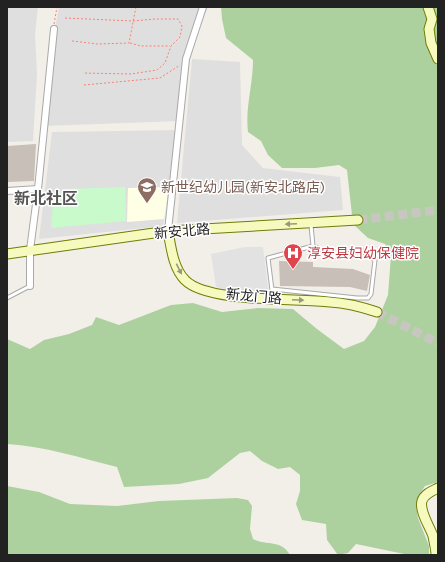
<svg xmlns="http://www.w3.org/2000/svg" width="445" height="562" font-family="Karla,'Noto Sans SC',sans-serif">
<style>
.residential{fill:#e0dfdf}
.education{fill:#ffffe5}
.forest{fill:#add19e}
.park{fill:#c8facc}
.parking{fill:#e2e2e2}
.building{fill:#c7bfb8}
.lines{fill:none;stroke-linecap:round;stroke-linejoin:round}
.secondary-tunnel{stroke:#c8c6c1;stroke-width:9;stroke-dasharray:9 4.5;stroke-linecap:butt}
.lane-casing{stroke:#a9a9a9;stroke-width:5}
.street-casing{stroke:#a9a9a9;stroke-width:8}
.secondary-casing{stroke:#707d05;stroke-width:11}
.path{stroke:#fa8072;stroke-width:1;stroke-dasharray:2 2;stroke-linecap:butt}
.lane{stroke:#fff;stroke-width:3}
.street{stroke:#fff;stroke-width:6}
.secondary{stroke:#f7fabf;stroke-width:9}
.oneway{fill:#979978}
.labels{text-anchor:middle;stroke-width:3;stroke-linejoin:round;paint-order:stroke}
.education-label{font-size:14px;fill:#785e54;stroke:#fff;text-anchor:start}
.street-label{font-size:14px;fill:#222;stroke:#fff}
.health-label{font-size:14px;fill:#be3a42;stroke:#fff;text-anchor:start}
.quarter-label{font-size:16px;font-weight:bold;fill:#555;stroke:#fff}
</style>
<rect width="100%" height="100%" fill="#f2efe9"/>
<g class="residential">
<path d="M7 7H38L35 34 37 74 33 141 7 142Z"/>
<path d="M59 7H208L186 59 179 121 44 126 53 39Z"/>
<path d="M192 59 240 62 242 145 263 168 340 177 343 210 177 223Z"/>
<path d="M179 130 163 226 39 239 52 132Z"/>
</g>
<path class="education" d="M169 187 164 219 127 222 128 188Z"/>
<g class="forest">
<path d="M221 7H438V482L425 486 419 495 416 505 418 518 429 546V555H409L356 544 348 553 338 555 327 540 326 524 302 520 296 504 300 491V475L290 467 278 469 262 461 250 451 240 453 208 478 179 484 124 487 117 467C81 458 44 446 7 444V339L30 349 44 340 69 334 92 325 96 317 119 325 171 305 193 303 222 312 258 308 293 309 317 329 344 349 364 341 375 327 388 295 391 255 385 244 368 238 353 224 347 170 339 165 315 168H282L268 155 261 141 248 132C245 108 253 85 253 60L226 38 222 19Z"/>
<path d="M7 486 39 492 70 504 117 506 159 501 237 498 248 500 252 506 250 529 253 539C266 546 281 539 290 555H7Z"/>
</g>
<path class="park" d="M125 187 126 221 51 228C53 213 50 193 68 189Z"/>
<path class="parking" d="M245 247H263L269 296 235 292 216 287 211 254Z"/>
<g class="building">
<path d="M36 144 34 181 7 182V146Z"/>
<path d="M279 261 313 262V267L353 269 370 275 367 291 350 287 280 286Z"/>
</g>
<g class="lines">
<g class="secondary-tunnel">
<path d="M358 220 438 210"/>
<path d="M377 312 438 343"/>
</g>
<defs>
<g id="lane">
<path d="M272 289 357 298H368L371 294 375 260 361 250 337 257 313 246"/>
<path d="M7 298 30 286"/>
<path d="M273 298 268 258 313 246 311 225"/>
</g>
<g id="street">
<path d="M7 191 38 189"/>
<path d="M168 231 186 59 203 7"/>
<path d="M30 286V250L38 189 54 29"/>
</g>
<g id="secondary">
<path d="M428 7 432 19 429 29 431 43 438 59"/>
<path d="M168 231C171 247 173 268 185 280 207 303 297 298 330 302 346 303 362 307 377 312"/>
<path d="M7 254 168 231 358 220"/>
<path d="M436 555C436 549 434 542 433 536 430 527 419 511 422 501 424 494 432 491 438 488"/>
</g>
</defs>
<use href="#lane" class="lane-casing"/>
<use href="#street" class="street-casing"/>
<use href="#secondary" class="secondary-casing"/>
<g class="path">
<path d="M65 18 133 21 155 19H178L182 26 180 37 171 46 165 63 157 70 131 74 83 73"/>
<path d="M54 24 57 7"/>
<path d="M72 41 98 44 129 43 136 7"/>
<path d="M130 43 141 46H170"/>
<path d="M84 85 160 78 180 65"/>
</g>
<use href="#lane" class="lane"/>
<use href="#street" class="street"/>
<use href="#secondary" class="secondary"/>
</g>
<defs><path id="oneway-solid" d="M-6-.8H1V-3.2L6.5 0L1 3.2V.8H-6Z"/></defs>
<g class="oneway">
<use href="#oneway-solid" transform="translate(291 224) rotate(177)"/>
<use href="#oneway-solid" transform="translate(179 269) rotate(64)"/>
<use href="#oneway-solid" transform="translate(298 300) rotate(3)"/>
</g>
<defs>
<symbol id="school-pin" viewBox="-11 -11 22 30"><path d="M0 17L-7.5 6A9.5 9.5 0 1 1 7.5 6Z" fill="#8d6e63" stroke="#fff"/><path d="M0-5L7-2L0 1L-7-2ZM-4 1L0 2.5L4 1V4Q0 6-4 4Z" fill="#fff"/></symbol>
<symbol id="hospital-pin" viewBox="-11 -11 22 30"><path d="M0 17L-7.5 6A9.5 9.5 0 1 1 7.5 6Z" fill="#e0444e" stroke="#fff"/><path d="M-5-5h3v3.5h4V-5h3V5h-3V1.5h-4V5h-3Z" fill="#fff"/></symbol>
</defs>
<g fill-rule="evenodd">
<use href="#school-pin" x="136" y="176" width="22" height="30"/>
<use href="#hospital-pin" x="282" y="242" width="22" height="30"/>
</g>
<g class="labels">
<g class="education-label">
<text x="161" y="192">新世纪幼儿园(新安北路店)</text>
</g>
<g class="street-label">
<text transform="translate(182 231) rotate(-5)" y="5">新安北路</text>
<text transform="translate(254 296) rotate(5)" y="5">新龙门路</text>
</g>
<g class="health-label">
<text x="307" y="258">淳安县妇幼保健院</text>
</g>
<g class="quarter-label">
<text x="46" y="204">新北社区</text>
</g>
</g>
<rect width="445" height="562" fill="none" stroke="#222222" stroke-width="16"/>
</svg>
